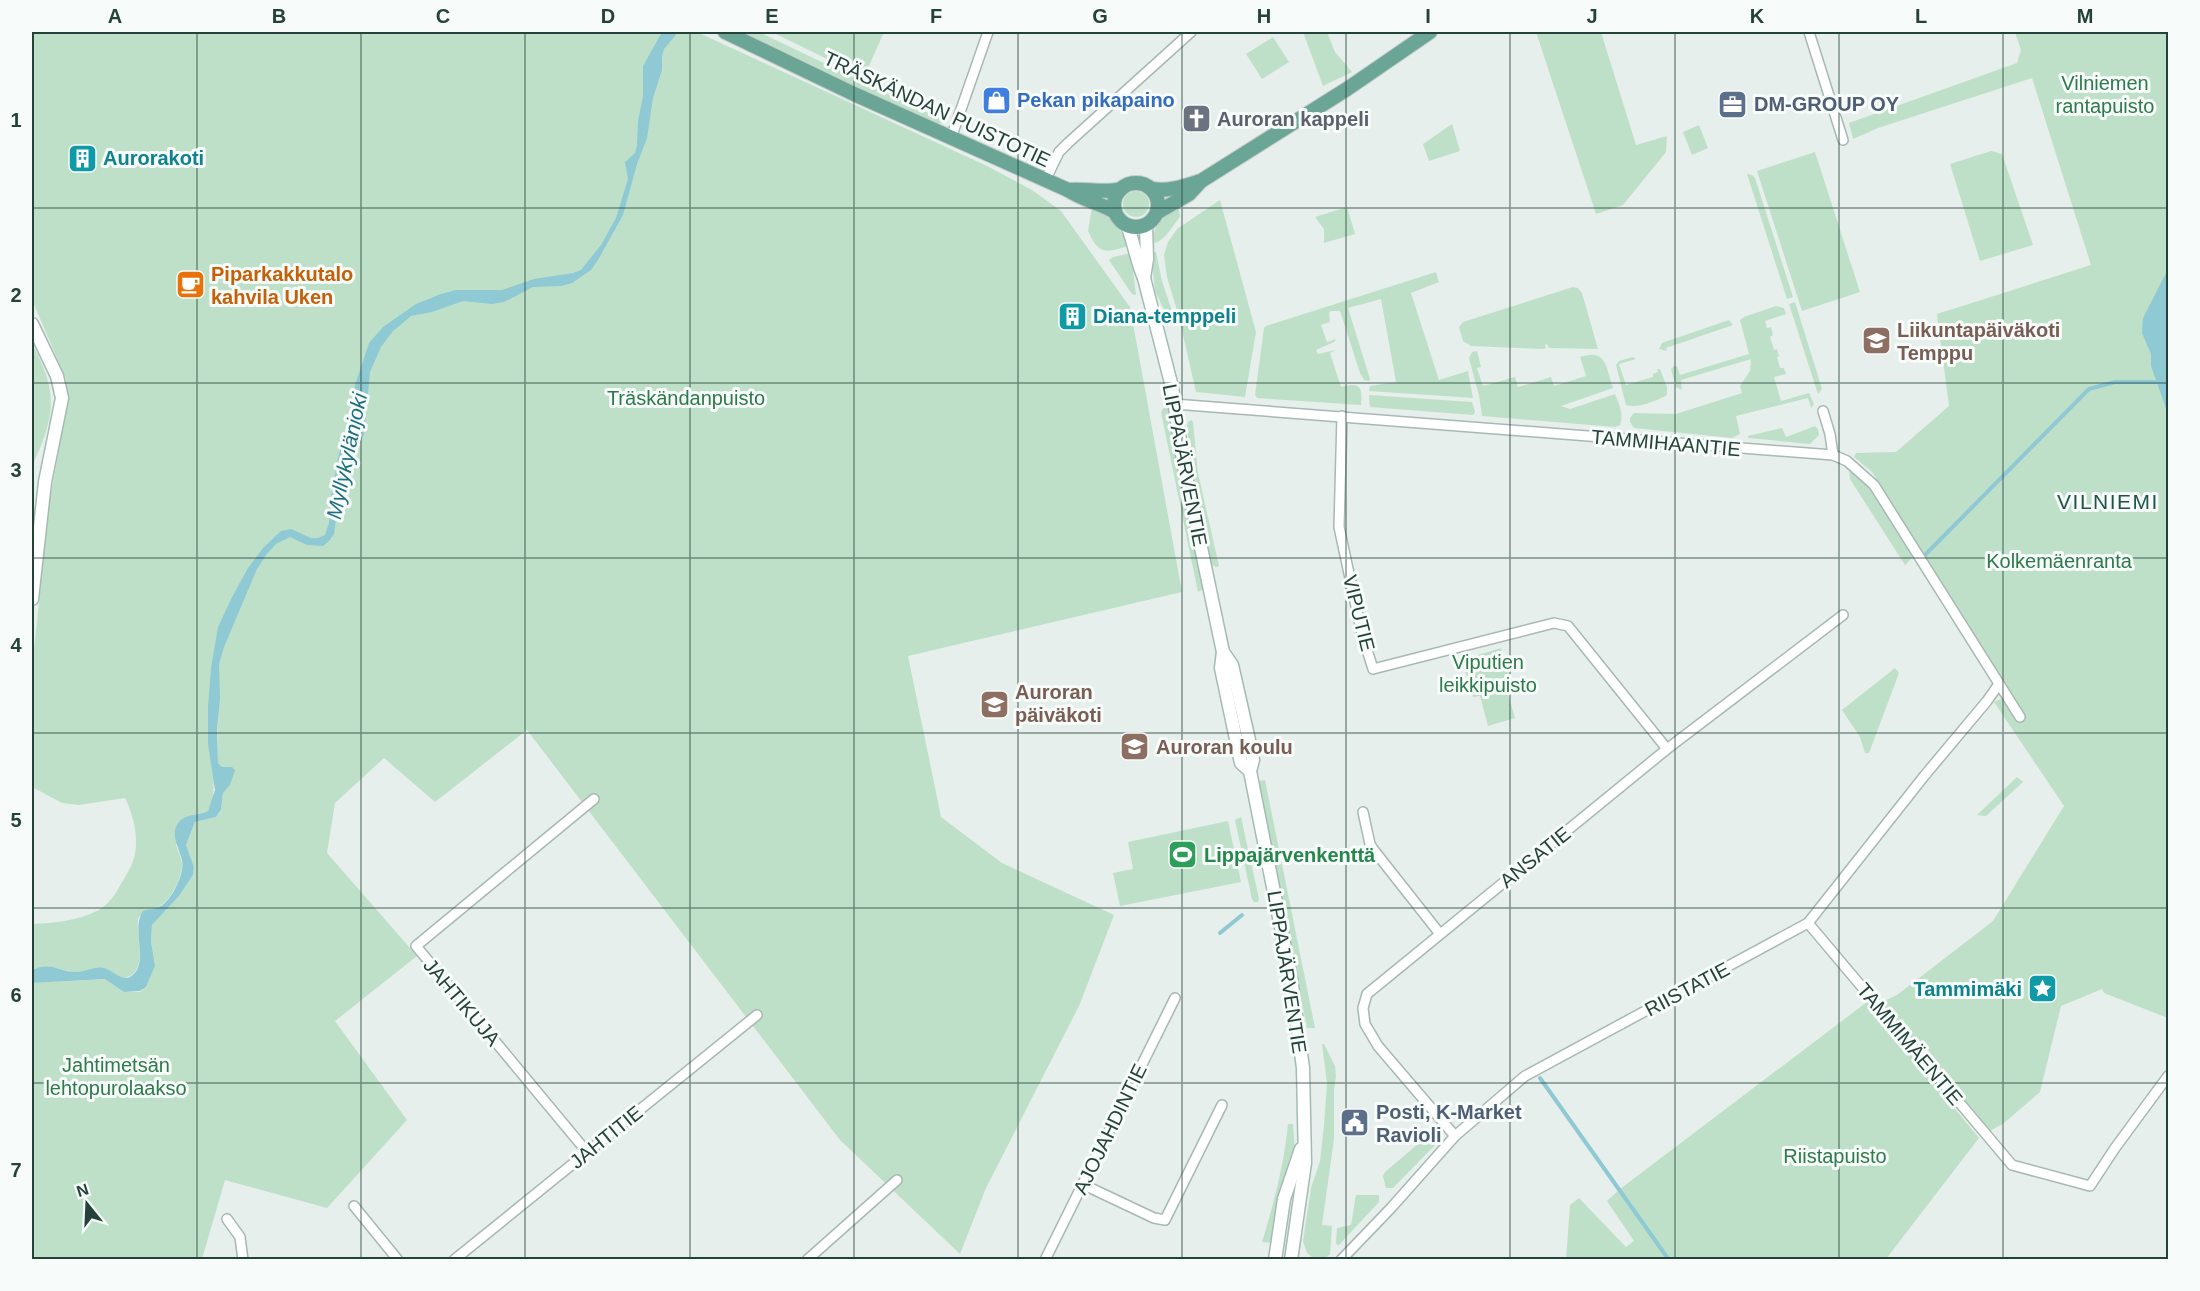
<svg xmlns="http://www.w3.org/2000/svg" width="2200" height="1291" font-family="Helvetica,sans-serif">
<style>
.green{fill:#bfe0c8}
.water{fill:#8ec9d4}
.lines{fill:none;stroke-linecap:round;stroke-linejoin:round}
.stream{stroke:#8ec9d4;stroke-width:4}
.street-casing{stroke:#a8b8b2;stroke-width:12}
.secondary-casing{stroke:#a4bbb3;stroke-width:15}
.primary-casing{stroke:#c2cac8;stroke-width:16}
.street{stroke:#fff;stroke-width:9}
.secondary{stroke:#fff;stroke-width:12}
.primary{stroke:#6aa596;stroke-width:14}
.grid{fill:none;stroke:#24423a;stroke-width:1.5;stroke-opacity:0.55}
.labels{text-anchor:middle;stroke-width:6;stroke-linejoin:round;paint-order:stroke}
.park-label{font-size:20px;fill:#2d7a4b;stroke:#f7fbf9}
.shop-label{font-size:20px;font-weight:bold;fill:#366cbe;stroke:#f7fbf9;text-anchor:start}
.service-label{font-size:20px;font-weight:bold;fill:#4e5e75;stroke:#f7fbf9;text-anchor:start}
.street-label{font-size:20px;fill:#24423a;stroke:#f7fbf9}
.worship-label{font-size:20px;font-weight:bold;fill:#5b616d;stroke:#f7fbf9;text-anchor:start}
.culture-label{font-size:20px;font-weight:bold;fill:#0d838f;stroke:#f7fbf9;text-anchor:start}
.food-label{font-size:20px;font-weight:bold;fill:#c56008;stroke:#f7fbf9;text-anchor:start}
.education-label{font-size:20px;font-weight:bold;fill:#785e54;stroke:#f7fbf9;text-anchor:start}
.leisure-label{font-size:20px;font-weight:bold;fill:#27864d;stroke:#f7fbf9;text-anchor:start}
.water-label{font-size:21px;font-style:italic;fill:#1c6f80;stroke:#f7fbf9}
.neighbourhood-label{font-size:21px;letter-spacing:1.5px;fill:#1f5548;stroke:#f7fbf9}
.neatline{fill:none;stroke:#24423a;stroke-width:2}
.grid-label{font-size:20px;text-anchor:middle;font-weight:bold;fill:#24423a}
</style>
<rect width="100%" height="100%" fill="#e6efeb"/>
<g class="green">
<path d="M32 32H697L987 166 1032 190 1061 211 1130 307 1182 592 908 656 941 817 1002 863 1114 915 1079 1006 986 1188 960 1254 840 1140 527 730 435 802 384 758 335 803 327 853 417 956 335 1021 407 1120 327 1208 225 1180 202 1259H32V983L106 979 124 992H140L146 987 155 966 151 941 152 925 179 896 193 875 194 867 186 845 195 822 216 817 221 811 223 792 230 785 232 767H222L218 763 217 698 213 798 208 811 192 815 176 845C178 851 181 857 182 863 183 876 172 898 161 905 152 911 144 908 138 919 136 936 150 976 122 978 105 976 86 975 69 971 57 968 44 964 32 970V924C55 923 77 921 99 910 109 904 117 892 122 882 126 875 131 868 133 861 140 842 134 816 125 798L79 805 62 803 32 787V670L49 504 68 401 66 379 32 300Z"/>
<path d="M743 32H759L947 122 936 124 929 122Z"/>
<path d="M772 32H884L864 77Z"/>
<path d="M1303 32H1327L1335 52 1352 72 1323 86Z"/>
<path d="M1536 32H1601L1636 145 1667 136 1666 152 1623 205 1596 214Z"/>
<path d="M2015 32H2168V1018L2104 993 2102 989 2061 1006 2040 1092 2004 1123 1990 1131 1882 1002 1897 995 1993 921 2064 806 1994 702 2001 699 2019 721 2024 720 2025 716 1872 472 1854 457 1856 453 1896 452 1949 406 1937 314 2091 265 2032 78 1878 128 1853 139 1849 123 2017 63 2021 50Z"/>
<path d="M1273 37 1289 62 1262 79 1246 54Z"/>
<path d="M1452 124 1460 151 1429 161 1423 144Z"/>
<path d="M1699 125 1708 148 1692 155 1683 132Z"/>
<path d="M1991 151 2002 154 2033 245 1980 261 1950 164Z"/>
<path d="M1815 152 1860 292 1802 311 1757 171Z"/>
<path d="M1747 174 1752 175 1755 178 1793 297 1787 299Z"/>
<circle cx="1136" cy="204" r="13"/>
<path d="M1220 200 1256 332 1245 397 1196 392 1179 317 1167 277 1164 255 1168 242 1177 229Z"/>
<path d="M1178 205 1180 217C1172 226 1164 244 1151 243 1153 226 1165 216 1178 205Z"/>
<path d="M1092 207C1109 215 1122 229 1128 246 1105 253 1099 255 1088 231Z"/>
<path d="M1347 207 1355 234 1324 243V229L1315 217Z"/>
<path d="M1151 251 1156 252 1162 281 1175 320 1170 322 1155 291Z"/>
<path d="M1131 253 1136 295 1132 294 1109 260 1113 257Z"/>
<path d="M1436 272 1439 282 1411 293 1439 380 1468 371 1473 398 1369 391 1370 386 1396 382 1381 299 1348 308 1370 379 1369 381 1364 380 1360 373 1340 311H1331L1329 313 1330 322 1321 325 1327 342 1336 339 1334 342 1316 350 1318 354 1336 350 1330 353 1341 387C1359 382 1363 386 1361 405L1257 398 1255 395 1264 328 1266 326Z"/>
<path d="M1573 287 1578 288 1582 293 1598 349 1549 348 1547 344 1545 345 1546 348 1542 349 1471 346 1463 341 1459 327 1463 322Z"/>
<path d="M1795 302 1822 389 1818 394 1789 304Z"/>
<path d="M1776 306 1784 308 1786 314 1765 321 1767 328 1771 327 1773 335 1770 337 1774 350 1777 349 1779 356 1777 357 1780 368H1784L1786 374 1774 377 1781 401 1809 393 1814 404 1811 408 1808 398 1736 416 1740 434 1732 438 1634 428 1630 422V418L1634 413 1676 414 1742 393 1740 386 1750 371 1751 359 1681 380 1682 390 1676 387 1671 369 1674 366H1677L1680 375 1749 354 1740 320 1744 317Z"/>
<path d="M1729 320 1733 325 1666 348 1667 351 1659 349 1662 343Z"/>
<path d="M32 344C59 393 55 417 32 466Z"/>
<path d="M1477 351 1481 367 1477 368 1483 386 1515 377 1518 387 1551 377 1554 386 1586 376 1580 357C1607 348 1606 368 1613 388L1561 406 1570 409 1615 394C1619 404 1624 414 1620 425L1615 427 1482 416 1479 396 1469 358 1472 352Z"/>
<path d="M1633 357 1636 359 1619 364 1626 385 1653 377V374L1658 372 1657 369H1660L1667 387V395C1656 401 1637 409 1626 405L1616 365 1619 361Z"/>
<path d="M1369 395 1472 402 1475 412 1473 415 1370 407Z"/>
<path d="M1168 401 1203 589 1198 592 1161 412Z"/>
<path d="M1191 420 1193 422 1198 473 1219 566 1216 567 1211 564 1192 471 1187 427 1188 422Z"/>
<path d="M1815 426 1818 429 1819 435 1810 444 1748 438V436L1782 428 1786 437Z"/>
<path d="M1849 468 1866 481 1914 556 1905 565 1850 479Z"/>
<path d="M1501 648 1512 685 1506 687 1515 718 1488 726 1480 696 1473 697 1462 660Z"/>
<path d="M1895 668 1899 673 1869 753H1865L1860 737 1842 710Z"/>
<path d="M2017 777 2023 782 1986 816 1977 815Z"/>
<path d="M1265 780 1315 1028H1307L1260 790 1259 781Z"/>
<path d="M1241 817 1259 899 1258 902H1254L1252 899 1235 820Z"/>
<path d="M1228 821 1241 882 1120 906 1113 873 1133 869 1128 842Z"/>
<path d="M1867 1002 1979 1138 1886 1259 1566 1260 1570 1205 1579 1198 1626 1247 1634 1241 1607 1201 1620 1189Z"/>
<path d="M1322 1044H1324L1335 1066 1336 1076 1334 1090V1139L1322 1225 1332 1226 1330 1254 1326 1258 1316 1260 1307 1253 1303 1241 1311 1188 1320 1161 1324 1125 1327 1083Z"/>
<path d="M1288 1124H1293L1295 1151 1273 1243 1262 1242C1274 1203 1284 1165 1288 1124Z"/>
<path d="M1436 1132 1439 1137 1435 1145 1393 1188H1386L1383 1176 1385 1172 1424 1139 1423 1137Z"/>
<path d="M1356 1195H1379V1202L1338 1246 1336 1243 1337 1228 1351 1225Z"/>
</g>
<g class="water">
<path d="M662 32H677L675 36 664 49 662 56V70L653 98 647 138 637 164 623 215 598 260 591 270 572 283 561 286 533 287 504 302 492 304 463 301 432 312 411 316 393 331 381 347 370 372 364 435 348 463 344 494 337 511 334 534 329 541 323 546 307 545 290 537 276 544 266 555 257 569 224 647 219 664 220 698 217 729 218 763 222 767H232L235 770 230 785 223 793 221 810 216 817 195 822 186 845 194 867 193 875 179 896 152 925 151 941 155 966 146 987 140 991 124 992 105 979 32 983V970C51 961 59 972 77 972 86 972 94 966 104 968 112 970 121 981 130 977 151 965 130 929 143 911 149 909 155 909 161 906 172 899 185 874 182 860 179 847 168 832 181 820 188 814 199 815 208 811L215 790 208 744V707L211 668 218 627 232 597 248 568 263 548 281 531 291 529 311 538H318L325 535 329 523 330 501 339 453 348 429 355 385 369 343 383 327 416 304 441 294 456 290H502L534 279 573 273 581 270 601 245 616 218 628 179 625 162 635 153 637 145 638 121 643 96V66Z"/>
<path d="M2168 269V414L2151 366V354L2142 333 2143 318Z"/>
</g>
<g class="lines">
<g class="stream">
<path d="M1924 556 2089 389 2115 382H2156"/>
<path d="M1220 933 1242 915"/>
<path d="M1540 1078 1669 1260"/>
</g>
<defs>
<g id="street">
<path d="M1809 32 1843 140"/>
<path d="M951 138 988 32"/>
<path d="M1045 181 1059 152 1068 143 1191 32"/>
<path d="M1174 404 1833 455 1847 461 1874 485 2020 717"/>
<path d="M1823 411 1830 434 1833 455"/>
<path d="M1342 416 1339 527 1362 634 1373 669 1554 623 1568 626 1667 749"/>
<path d="M1363 812 1370 844 1373 849 1440 934"/>
<path d="M1808 923 2012 1165 2090 1186 2115 1148 2168 1076"/>
<path d="M1455 1136 1378 1046 1365 1024 1363 1008 1367 994 1667 749 1843 615"/>
<path d="M587 1152 416 946 594 799"/>
<path d="M1082 1184 1154 1218 1165 1220 1222 1105"/>
<path d="M354 1206 398 1260"/>
<path d="M227 1219 240 1237 243 1260"/>
<path d="M454 1260 757 1015"/>
<path d="M807 1260 897 1180"/>
<path d="M1045 1260 1175 998"/>
<path d="M1341 1260 1391 1208 1455 1136 1525 1076 1808 923 1925 775 1987 701 1999 684"/>
</g>
<g id="secondary">
<path d="M1127 225C1134 242 1136 260 1144 278L1172 387 1184 467 1223 652 1221 668 1241 763 1250 771"/>
<path d="M1144 278 1147 259 1146 225"/>
<path d="M32 324 57 376 62 398 45 482 32 599"/>
<path d="M1223 652 1232 665 1251 749 1253 760 1250 771 1291 978 1303 1068 1305 1163 1291 1260"/>
<path d="M1275 1260 1284 1199 1301 1149"/>
</g>
<g id="primary">
<path d="M725 32 854 94 1068 190C1083 200 1100 203 1115 212"/>
<circle cx="1136" cy="205" r="22"/>
<path d="M1152 189C1169 192 1185 186 1201 181L1347 89 1430 32"/>
<path d="M1068 190C1088 188 1102 194 1121 189"/>
<path d="M1158 212 1189 194 1200 182"/>
</g>
</defs>
<use href="#street" class="street-casing"/>
<use href="#secondary" class="secondary-casing"/>
<use href="#primary" class="primary-casing"/>
<use href="#street" class="street"/>
<use href="#secondary" class="secondary"/>
<use href="#primary" class="primary"/>
</g>
<path class="grid" d="M197 32V1260M361 32V1260M525 32V1260M690 32V1260M854 32V1260M1018 32V1260M1182 32V1260M1346 32V1260M1510 32V1260M1675 32V1260M1839 32V1260M2003 32V1260M32 208H2168M32 383H2168M32 558H2168M32 733H2168M32 908H2168M32 1083H2168"/>
<defs>
<symbol id="shop-square" viewBox="-11 -11 22 22"><rect x="-9" y="-9" width="18" height="18" rx="4" fill="#3f7fe0" stroke="#f7fbf9"/><path d="M-5-2.5h2.3a2.7 3.5 0 0 1 5.4 0H5L5.5 6h-11ZM-1.5-2.5h3a1.5 2.3 0 0 0-3 0Z" fill="#fff"/></symbol>
<symbol id="office-square" viewBox="-11 -11 22 22"><rect x="-9" y="-9" width="18" height="18" rx="4" fill="#5c6f8a" stroke="#f7fbf9"/><path d="M-6-3h4V-5.5h4V-3h4V5H-6ZM-1-4.5V-3h2v-1.5ZM-6 0V1H6V0Z" fill="#fff"/></symbol>
<symbol id="church-square" viewBox="-11 -11 22 22"><rect x="-9" y="-9" width="18" height="18" rx="4" fill="#6b7280" stroke="#f7fbf9"/><path d="M-1.2-6h2.4v3.5h3.3v2.4h-3.3V6h-2.4V-.1h-3.3v-2.4h3.3Z" fill="#fff"/></symbol>
<symbol id="building-square" viewBox="-11 -11 22 22"><rect x="-9" y="-9" width="18" height="18" rx="4" fill="#0f9aa8" stroke="#f7fbf9"/><path d="M-4-6H4V6H1V3H-1V6H-4ZM-2.5-4.3h1.7v1.8h-1.7ZM.8-4.3h1.7v1.8H.8ZM-2.5-1h1.7V.8h-1.7ZM.8-1h1.7V.8H.8Z" fill="#fff"/></symbol>
<symbol id="cafe-square" viewBox="-11 -11 22 22"><rect x="-9" y="-9" width="18" height="18" rx="4" fill="#e8710a" stroke="#f7fbf9"/><path d="M-5.5-4.5H6V0H3Q3 3.5 0 3.5H-2.5Q-5.5 3.5-5.5 0ZM3-3.2v2h1.7v-2ZM-6 4.5H4V6H-6Z" fill="#fff"/></symbol>
<symbol id="school-square" viewBox="-11 -11 22 22"><rect x="-9" y="-9" width="18" height="18" rx="4" fill="#8d6e63" stroke="#f7fbf9"/><path d="M0-5L7-2L0 1L-7-2ZM-4 1L0 2.5L4 1V4Q0 6-4 4Z" fill="#fff"/></symbol>
<symbol id="stadium-square" viewBox="-11 -11 22 22"><rect x="-9" y="-9" width="18" height="18" rx="4" fill="#2e9e5b" stroke="#f7fbf9"/><path d="M0-5a6.5 5 0 1 0 0 10a6.5 5 0 1 0 0-10ZM-3.5-1.8h7v3.6h-7Z" fill="#fff"/></symbol>
<symbol id="sight-square" viewBox="-11 -11 22 22"><rect x="-9" y="-9" width="18" height="18" rx="4" fill="#0f9aa8" stroke="#f7fbf9"/><path d="M0-6L1.8-2.2L6-1.7L2.9 1.2L3.7 5.4L0 3.3L-3.7 5.4L-2.9 1.2L-6-1.7L-1.8-2.2Z" fill="#fff"/></symbol>
<symbol id="civic-square" viewBox="-11 -11 22 22"><rect x="-9" y="-9" width="18" height="18" rx="4" fill="#5c6f8a" stroke="#f7fbf9"/><path d="M-.6-6.5H3V-4.5H.6V-3L4-1V1h2V6H-6V1h2V-1L-.6-3ZM-1.2 2.5V6h2.4V2.5Z" fill="#fff"/></symbol>
</defs>
<g fill-rule="evenodd">
<use href="#shop-square" x="980" y="84" width="33" height="33"/>
<use href="#office-square" x="1716" y="88" width="33" height="33"/>
<use href="#church-square" x="1180" y="102" width="33" height="33"/>
<use href="#building-square" x="66" y="142" width="33" height="33"/>
<use href="#cafe-square" x="174" y="268" width="33" height="33"/>
<use href="#building-square" x="1056" y="300" width="33" height="33"/>
<use href="#school-square" x="1860" y="324" width="33" height="33"/>
<use href="#school-square" x="978" y="688" width="33" height="33"/>
<use href="#school-square" x="1118" y="730" width="33" height="33"/>
<use href="#stadium-square" x="1166" y="838" width="33" height="33"/>
<use href="#sight-square" x="2026" y="972" width="33" height="33"/>
<use href="#civic-square" x="1338" y="1106" width="33" height="33"/>
</g>
<g class="labels">
<g class="park-label">
<text x="2105" y="90">Vilniemen<tspan x="2105" dy="23">rantapuisto</tspan></text>
<text x="686" y="405">Träskändanpuisto</text>
<text x="2059" y="568">Kolkemäenranta</text>
<text x="1488" y="669">Viputien<tspan x="1488" dy="23">leikkipuisto</tspan></text>
<text x="116" y="1072">Jahtimetsän<tspan x="116" dy="23">lehtopurolaakso</tspan></text>
<text x="1835" y="1163">Riistapuisto</text>
</g>
<g class="shop-label">
<text x="1017" y="107">Pekan pikapaino</text>
</g>
<g class="service-label">
<text x="1754" y="111">DM-GROUP OY</text>
<text x="1376" y="1119">Posti, K-Market<tspan x="1376" dy="23">Ravioli</tspan></text>
</g>
<g class="street-label">
<text transform="translate(937 109) rotate(25)" y="7">TRÄSKÄNDAN PUISTOTIE</text>
<text transform="translate(1666 443) rotate(5)" y="7">TAMMIHAANTIE</text>
<text transform="translate(1185 465) rotate(79)" y="7">LIPPAJÄRVENTIE</text>
<text transform="translate(1359 613) rotate(76)" y="7">VIPUTIE</text>
<text transform="translate(1535 857) rotate(-39)" y="7">ANSATIE</text>
<text transform="translate(1287 972) rotate(81)" y="7">LIPPAJÄRVENTIE</text>
<text transform="translate(1687 989) rotate(-28)" y="7">RIISTATIE</text>
<text transform="translate(462 1002) rotate(50)" y="7">JAHTIKUJA</text>
<text transform="translate(1910 1044) rotate(50)" y="7">TAMMIMÄENTIE</text>
<text transform="translate(1110 1129) rotate(-64)" y="7">AJOJAHDINTIE</text>
<text transform="translate(606 1137) rotate(-39)" y="7">JAHTITIE</text>
</g>
<g class="worship-label">
<text x="1217" y="126">Auroran kappeli</text>
</g>
<g class="culture-label">
<text x="103" y="165">Aurorakoti</text>
<text x="1093" y="323">Diana-temppeli</text>
<text x="2022" y="996" text-anchor="end">Tammimäki</text>
</g>
<g class="food-label">
<text x="211" y="281">Piparkakkutalo<tspan x="211" dy="23">kahvila Uken</tspan></text>
</g>
<g class="education-label">
<text x="1897" y="337">Liikuntapäiväkoti<tspan x="1897" dy="23">Temppu</tspan></text>
<text x="1015" y="699">Auroran<tspan x="1015" dy="23">päiväkoti</tspan></text>
<text x="1156" y="754">Auroran koulu</text>
</g>
<g class="leisure-label">
<text x="1204" y="862">Lippajärvenkenttä</text>
</g>
<g class="water-label">
<text transform="translate(347 456) rotate(-78)" y="7">Myllykylänjoki</text>
</g>
<g class="neighbourhood-label">
<text x="2108" y="509">VILNIEMI</text>
</g>
</g>
<rect width="2200" height="1291" fill="none" stroke="#f7fbf9" stroke-width="66"/>
<g transform="translate(87 1204) rotate(342)" stroke="#f7fbf9" stroke-width="4.5" paint-order="stroke">
<path d="M0-4.5L10 22L0 15L-10 22Z" fill="#24423a"/>
<text y="-9" font-size="16" font-weight="bold" text-anchor="middle" fill="#24423a">N</text>
</g>
<rect x="33" y="33" width="2134" height="1225" class="neatline"/>
<g class="grid-label">
<text x="115" y="23">A</text>
<text x="279" y="23">B</text>
<text x="443" y="23">C</text>
<text x="608" y="23">D</text>
<text x="772" y="23">E</text>
<text x="936" y="23">F</text>
<text x="1100" y="23">G</text>
<text x="1264" y="23">H</text>
<text x="1428" y="23">I</text>
<text x="1592" y="23">J</text>
<text x="1757" y="23">K</text>
<text x="1921" y="23">L</text>
<text x="2085" y="23">M</text>
<text x="16" y="127">1</text>
<text x="16" y="302">2</text>
<text x="16" y="477">3</text>
<text x="16" y="652">4</text>
<text x="16" y="827">5</text>
<text x="16" y="1002">6</text>
<text x="16" y="1177">7</text>
</g>
</svg>
